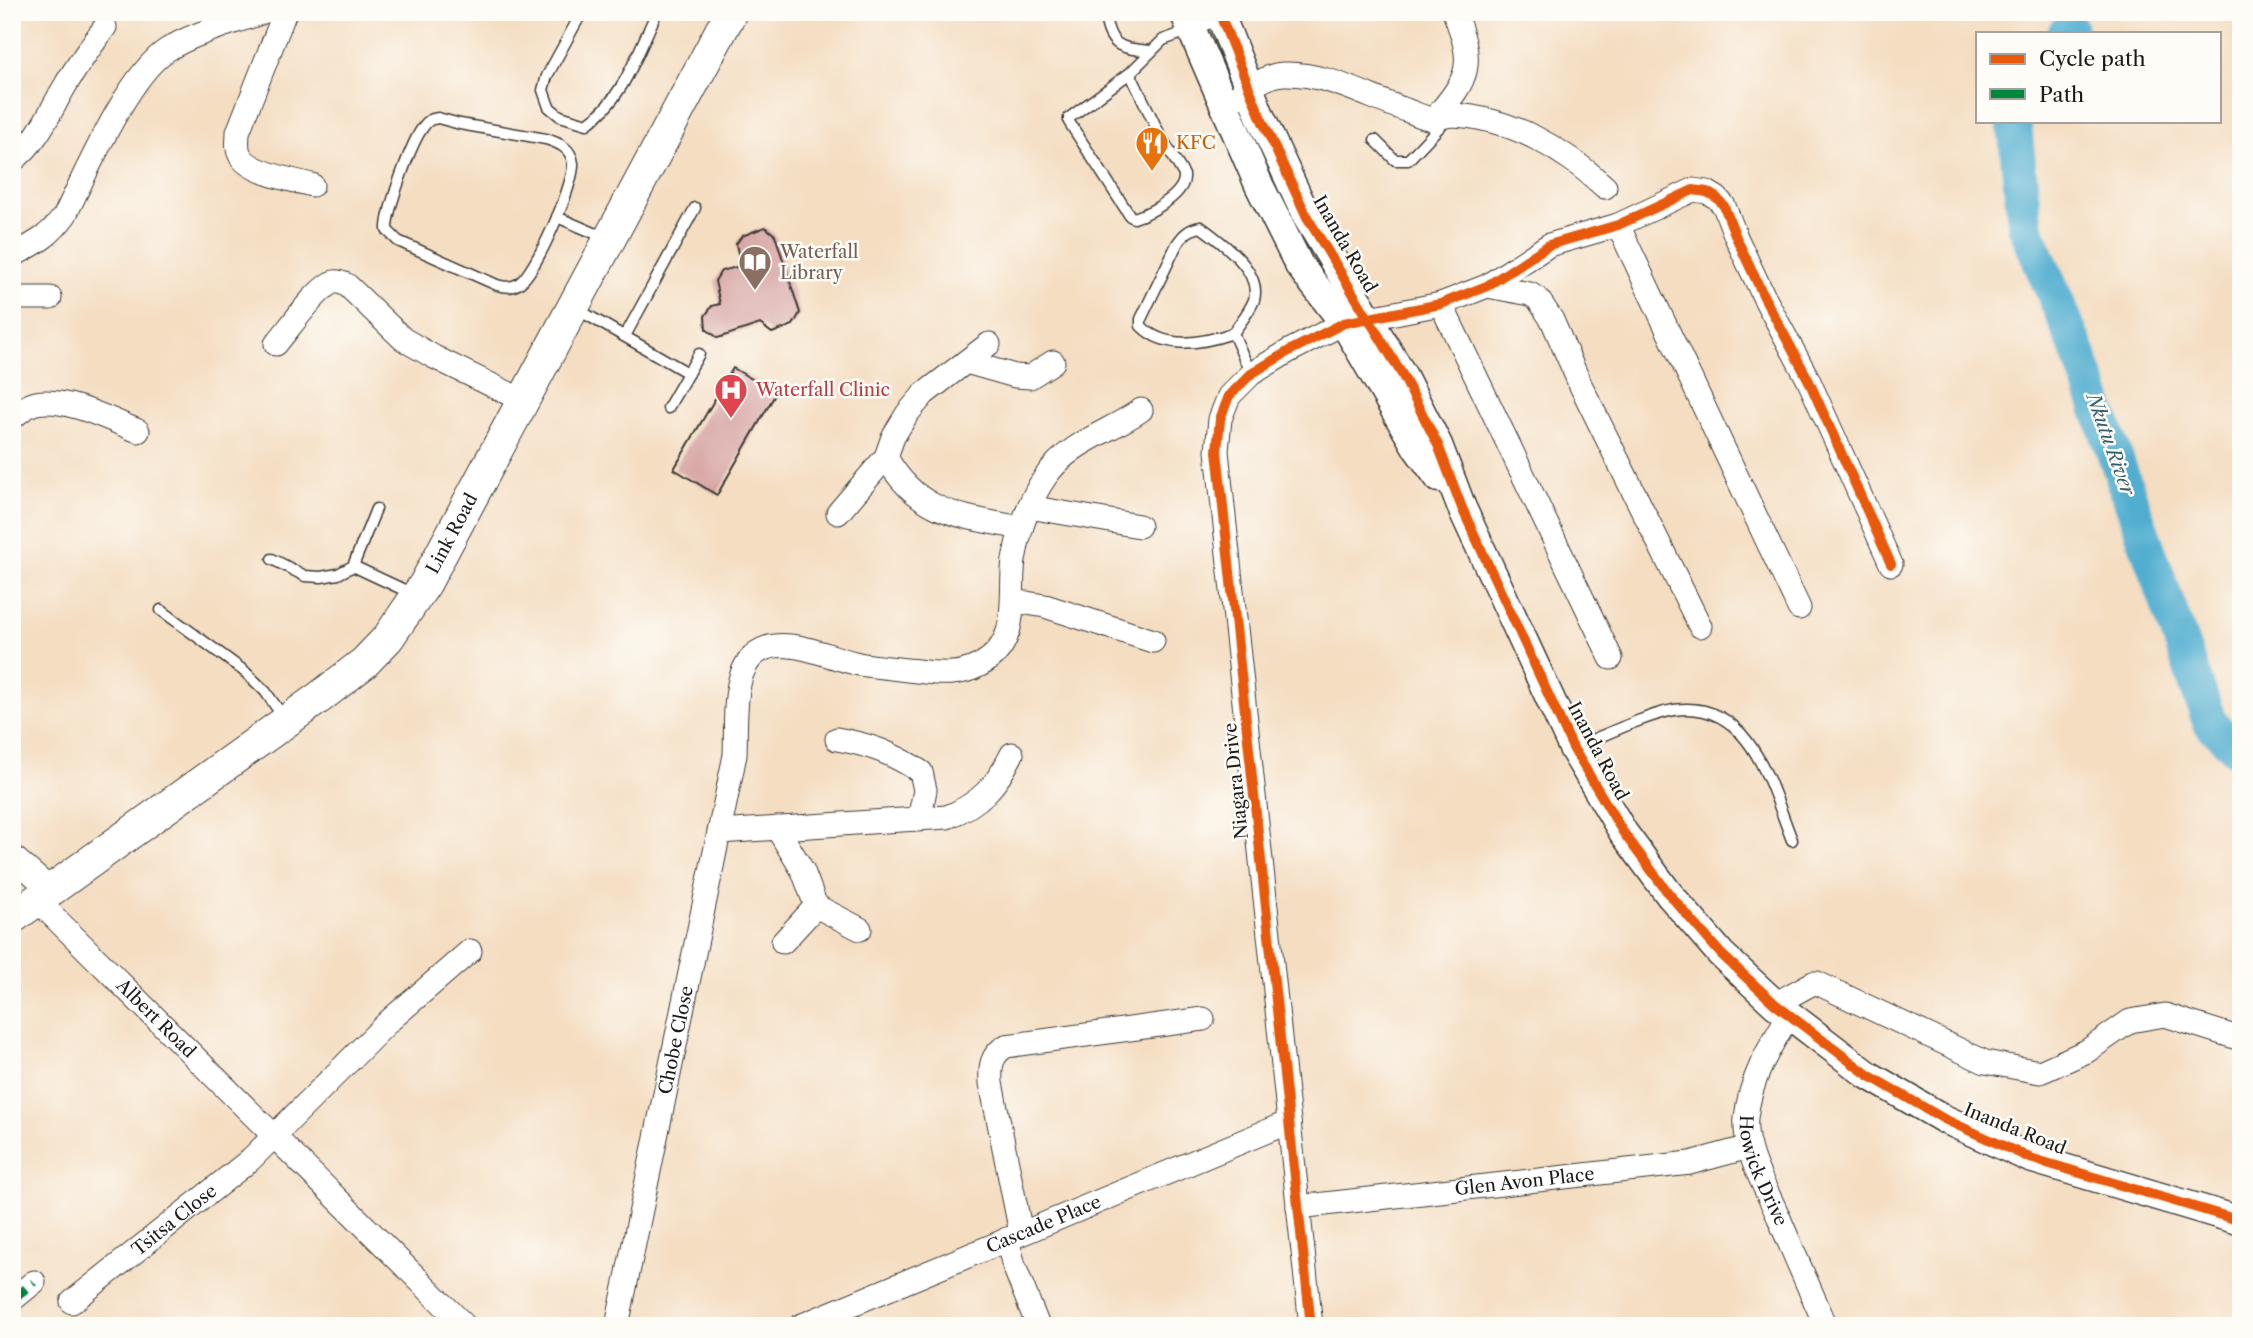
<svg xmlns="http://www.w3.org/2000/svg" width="2253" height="1338" font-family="'Libre Caslon Text',serif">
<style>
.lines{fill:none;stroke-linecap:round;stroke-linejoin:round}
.river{stroke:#51aed0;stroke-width:35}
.building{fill:#d6a3a1}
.service-casing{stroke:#3c3935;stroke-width:13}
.minor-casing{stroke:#3c3935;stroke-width:25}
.tertiary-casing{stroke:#3c3935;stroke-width:31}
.secondary-casing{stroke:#3c3935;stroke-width:34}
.service{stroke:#fff;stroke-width:10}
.minor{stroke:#fff;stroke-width:23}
.tertiary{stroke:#fff;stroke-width:28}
.secondary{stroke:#fff;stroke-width:32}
.quiet{stroke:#00873e;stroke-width:9;stroke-dasharray:18 9;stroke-linecap:butt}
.cycleway-casing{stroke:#fdfcf7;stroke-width:15}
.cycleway{stroke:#e8590c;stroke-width:10}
.labels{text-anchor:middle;stroke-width:5;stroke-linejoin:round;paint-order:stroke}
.food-label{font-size:18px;fill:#c56008;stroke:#fdfcf7;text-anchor:start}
.street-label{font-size:18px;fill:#1c1c1c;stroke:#fdfcf7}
.education-label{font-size:18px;fill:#785e54;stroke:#fdfcf7;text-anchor:start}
.health-label{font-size:18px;fill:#be3a42;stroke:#fdfcf7;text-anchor:start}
.water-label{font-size:19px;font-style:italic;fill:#345e6d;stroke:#fdfcf7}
</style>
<rect width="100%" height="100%" fill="#fdfcf7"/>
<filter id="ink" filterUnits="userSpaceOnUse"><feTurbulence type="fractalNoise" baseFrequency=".0143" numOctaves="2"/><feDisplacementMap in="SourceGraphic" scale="14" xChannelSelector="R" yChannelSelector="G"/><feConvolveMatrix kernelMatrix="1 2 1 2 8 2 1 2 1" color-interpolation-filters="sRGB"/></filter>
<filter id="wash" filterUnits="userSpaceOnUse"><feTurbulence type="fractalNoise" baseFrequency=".00686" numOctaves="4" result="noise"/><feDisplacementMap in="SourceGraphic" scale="28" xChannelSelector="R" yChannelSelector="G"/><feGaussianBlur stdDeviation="1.57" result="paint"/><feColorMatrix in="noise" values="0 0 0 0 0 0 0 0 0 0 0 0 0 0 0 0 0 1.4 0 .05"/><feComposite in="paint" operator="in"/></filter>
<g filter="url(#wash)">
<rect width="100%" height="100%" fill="#f4ddc1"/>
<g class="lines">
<g class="river">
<path d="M2065 33 2070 28"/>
<path d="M2014 121 2025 226 2077 349 2210 723 2241 753"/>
</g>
</g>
<g id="blocks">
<g class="building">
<path d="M765 227 775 235 800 313 793 325 772 333 760 324 718 338 706 329 705 316 712 306 720 304 715 281 721 271 741 266 736 244 742 236Z"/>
<path d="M733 368 776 393 717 495 674 469Z"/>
</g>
</g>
</g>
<g filter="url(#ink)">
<use href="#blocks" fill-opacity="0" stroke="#3c3935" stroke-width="2"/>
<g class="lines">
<defs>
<g id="service">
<path d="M582 12 547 76 543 90 549 107 560 116 587 124C624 99 638 51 657 12"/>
<path d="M1104 12C1110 47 1118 48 1151 51"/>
<path d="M1130 73 1160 135 1184 175C1186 195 1150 213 1134 218L1130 216 1069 122V118L1130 73 1163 40 1222 19"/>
<path d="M438 118 460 124 546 139C559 143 571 148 573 163 575 183 535 275 518 284 511 288 505 287 497 285L398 241 387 230C386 212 412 140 424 126 428 120 431 119 438 118Z"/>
<path d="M1375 140 1395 160H1408L1445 121"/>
<path d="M557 217 606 238"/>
<path d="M1201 227C1221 242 1262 270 1254 300 1250 311 1240 323 1233 333 1203 343 1166 351 1141 326V319L1177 244C1184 234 1189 229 1201 227Z"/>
<path d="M575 308 688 373"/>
<path d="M1233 333 1251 374"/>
<path d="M625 336 695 208"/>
<path d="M668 408 699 354"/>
<path d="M272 559 305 576 321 577 338 574 353 566 376 509"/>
<path d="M353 566 415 595"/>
<path d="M161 610 244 671 265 691 284 718"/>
<path d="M1573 748C1601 737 1646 715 1674 710 1751 699 1770 785 1792 840"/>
</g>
<g id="minor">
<path d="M285 12 238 132C238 140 236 148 240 155 249 173 293 180 312 185"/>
<path d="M1235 98C1250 89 1265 75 1283 74 1326 72 1367 97 1406 110 1414 113 1424 118 1432 119 1439 119 1446 115 1453 115 1511 118 1564 149 1605 187"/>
<path d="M1434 119C1470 77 1475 65 1454 12"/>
<path d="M12 161C38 142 49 113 65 86 77 65 91 46 105 27"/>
<path d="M1618 225 1799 608"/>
<path d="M12 256C36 243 49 237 65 215 87 171 128 75 167 50 193 33 234 23 263 12"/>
<path d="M1487 286 1530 294 1538 299 1552 320 1580 384 1700 626"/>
<path d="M12 298H50"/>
<path d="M1441 304 1611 658"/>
<path d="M276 344C289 329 314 292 331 283 337 280 341 283 347 285L403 339 434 357 522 400"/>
<path d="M966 362 1015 376 1030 377 1053 362"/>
<path d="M12 418C19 412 27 405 36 403 66 397 111 420 138 431"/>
<path d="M886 457C918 515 962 516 1021 528"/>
<path d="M1029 507 1139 526"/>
<path d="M838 513 886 457 893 437 907 414 924 394 989 344"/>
<path d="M1014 601 1045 606 1153 641"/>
<path d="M837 739C871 745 892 753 921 772L925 790 919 820"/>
<path d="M777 828 803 871 816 906"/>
<path d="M719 832 947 817C980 804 997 785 1012 754"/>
<path d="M12 856 51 890"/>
<path id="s1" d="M37 900 465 1326"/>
<path d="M783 942 816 906 860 929"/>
<path d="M1775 1004 1813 983H1817L1985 1062 2040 1072 2087 1051 2130 1021 2165 1015 2241 1039"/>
<path id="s2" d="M1789 1015C1769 1048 1750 1079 1746 1118 1743 1151 1766 1188 1779 1218 1794 1254 1810 1290 1826 1326"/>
<path id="s3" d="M1298 1207 1690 1163 1749 1147"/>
<path d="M1021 1233 991 1083C990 1066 991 1055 1006 1046L1203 1019"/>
<path d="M1007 1239 1014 1266 1038 1326"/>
<path d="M12 1300 34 1282"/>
<path id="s4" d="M72 1302 250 1160 389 1021 470 951"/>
<path id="s5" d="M617 1326 735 755C736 730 734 704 740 680 757 619 820 656 859 664 878 667 898 669 917 671 939 674 960 676 980 665 1022 643 1009 597 1014 560 1019 531 1029 500 1046 476 1071 441 1108 433 1141 410"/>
<path id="s6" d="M800 1326 1289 1122"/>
<path d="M1311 1326 1217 451 1220 419 1229 396 1251 374 1289 351 1344 323 1441 304 1487 286 1549 245 1618 225 1693 190 1707 192 1717 198 1724 206 1736 237 1764 297 1808 379 1891 564"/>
</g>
<g id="tertiary">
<path d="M1184 12 1259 185 1299 265 1344 323 1417 448 1439 478"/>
<path d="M1219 12 1261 118 1307 217 1403 376 1438 445 1462 508 1573 748 1623 832 1669 894 1721 954 1775 1004 1868 1075 1944 1119 2030 1158 2241 1221"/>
</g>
<g id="secondary">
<path id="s7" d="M12 918 320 697 364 663 388 638 425 584 731 12"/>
</g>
</defs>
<use href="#service" class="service-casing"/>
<use href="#minor" class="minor-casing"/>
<use href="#tertiary" class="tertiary-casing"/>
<use href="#secondary" class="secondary-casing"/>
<use href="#service" class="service"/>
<use href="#minor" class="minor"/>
<use href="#tertiary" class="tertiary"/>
<use href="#secondary" class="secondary"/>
<path class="quiet" d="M12 1300 34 1282"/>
<defs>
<g id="cycleway">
<path d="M1219 12 1261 118 1307 217 1403 376 1438 445 1462 508 1573 748 1623 832 1669 894 1721 954 1775 1004 1868 1075 1944 1119 2030 1158 2241 1221"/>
<path d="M1311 1326 1217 451 1220 419 1229 396 1251 374 1289 351 1344 323 1441 304 1487 286 1549 245 1618 225 1693 190 1707 192 1717 198 1724 206 1736 237 1764 297 1808 379 1891 564"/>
</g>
</defs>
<use href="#cycleway" class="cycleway-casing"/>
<use href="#cycleway" class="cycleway"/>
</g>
</g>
<defs>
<symbol id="restaurant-pin" viewBox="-11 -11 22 30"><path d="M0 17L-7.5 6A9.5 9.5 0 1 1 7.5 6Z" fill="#e8710a" stroke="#fdfcf7"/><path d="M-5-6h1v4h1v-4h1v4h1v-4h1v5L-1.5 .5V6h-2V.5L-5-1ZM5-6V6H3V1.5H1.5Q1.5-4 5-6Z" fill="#fff"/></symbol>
<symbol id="library-pin" viewBox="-11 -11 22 30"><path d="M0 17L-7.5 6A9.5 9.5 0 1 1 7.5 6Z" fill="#8d6e63" stroke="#fdfcf7"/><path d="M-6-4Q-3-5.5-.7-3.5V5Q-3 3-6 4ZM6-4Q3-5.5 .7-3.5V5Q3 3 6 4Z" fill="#fff"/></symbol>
<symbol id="hospital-pin" viewBox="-11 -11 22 30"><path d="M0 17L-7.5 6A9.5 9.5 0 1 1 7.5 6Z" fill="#e0444e" stroke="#fdfcf7"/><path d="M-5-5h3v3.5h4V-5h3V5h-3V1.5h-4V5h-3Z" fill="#fff"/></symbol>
</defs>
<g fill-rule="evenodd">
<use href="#restaurant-pin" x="1133" y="124" width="38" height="52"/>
<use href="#library-pin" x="736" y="243" width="38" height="52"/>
<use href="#hospital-pin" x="712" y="371" width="38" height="52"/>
</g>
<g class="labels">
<g class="food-label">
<text x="1176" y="149">KFC</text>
</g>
<g class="street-label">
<text transform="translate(1345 244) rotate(60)" y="6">Inanda Road</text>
<text dy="6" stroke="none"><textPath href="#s7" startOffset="592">Link Road</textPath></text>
<text transform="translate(1598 751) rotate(62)" y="6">Inanda Road</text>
<text transform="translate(1236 781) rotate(-96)" y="6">Niagara Drive</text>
<text dy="6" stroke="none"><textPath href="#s1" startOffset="168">Albert Road</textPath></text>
<text dy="6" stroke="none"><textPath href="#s5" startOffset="292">Chobe Close</textPath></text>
<text transform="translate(2015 1129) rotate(22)" y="6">Inanda Road</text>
<text dy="6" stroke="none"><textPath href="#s2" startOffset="168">Howick Drive</textPath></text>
<text dy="6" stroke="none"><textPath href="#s3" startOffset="228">Glen Avon Place</textPath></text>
<text dy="6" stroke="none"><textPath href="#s4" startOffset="131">Tsitsa Close</textPath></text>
<text dy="6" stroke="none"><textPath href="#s6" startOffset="264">Cascade Place</textPath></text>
</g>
<g class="education-label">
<text x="780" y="258">Waterfall<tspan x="780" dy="21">Library</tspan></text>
</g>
<g class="health-label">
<text x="756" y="396">Waterfall Clinic</text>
</g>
<g class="water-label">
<text transform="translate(2111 444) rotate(70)" y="7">Nkutu River</text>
</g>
</g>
<rect width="2253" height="1338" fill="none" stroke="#fdfcf7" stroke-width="42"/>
<rect x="1976" y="32" width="245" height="91" fill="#fdfcf7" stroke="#a3a29f" stroke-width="2"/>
<rect x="1990" y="54" width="35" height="10" fill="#e8590c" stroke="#a3a29f" stroke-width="2"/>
<text x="2039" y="66" font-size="21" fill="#1c1c1c">Cycle path</text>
<rect x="1990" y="89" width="35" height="10" fill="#00873e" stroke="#a3a29f" stroke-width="2"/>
<text x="2039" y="102" font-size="21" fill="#1c1c1c">Path</text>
</svg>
